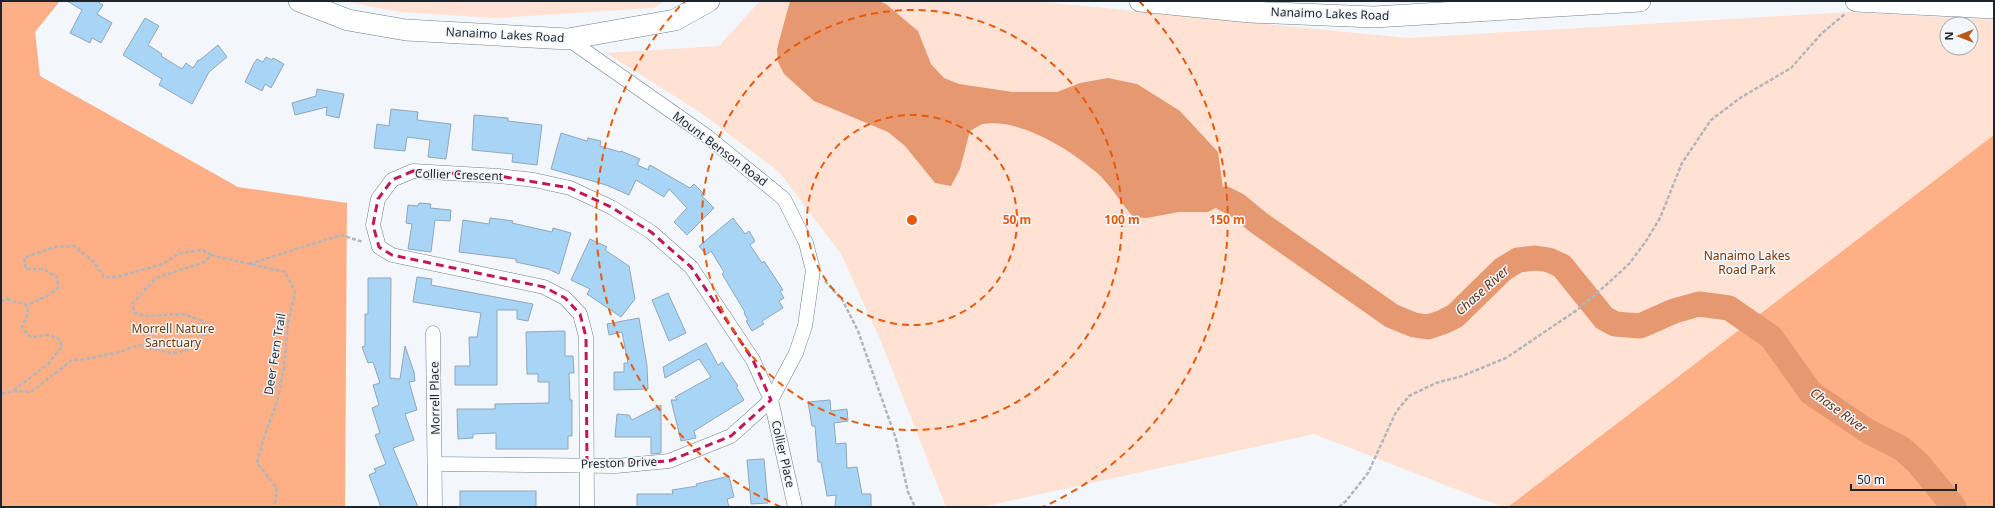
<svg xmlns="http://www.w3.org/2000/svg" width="1995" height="508" font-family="'Noto Sans',sans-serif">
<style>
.green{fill:#ffe2d3;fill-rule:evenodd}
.forest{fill:#feaf85}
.water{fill:#e69970}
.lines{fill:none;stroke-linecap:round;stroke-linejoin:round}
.river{stroke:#e69970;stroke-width:25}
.building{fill:#a8d4f5;stroke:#91a7b8}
.street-casing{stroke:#6c8191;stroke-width:15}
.secondary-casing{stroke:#6c8191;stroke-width:22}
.path{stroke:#b1b6bb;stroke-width:2.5;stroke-dasharray:4 2;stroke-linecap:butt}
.street{stroke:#fff;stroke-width:14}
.secondary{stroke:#fff;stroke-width:21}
.marked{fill:none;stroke:#c2185b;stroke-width:3;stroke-dasharray:8 5;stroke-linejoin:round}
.ring{fill:none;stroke:#e8590c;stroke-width:2;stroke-dasharray:7 5}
.labels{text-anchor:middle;stroke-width:3;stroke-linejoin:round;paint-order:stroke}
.street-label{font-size:12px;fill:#1d252c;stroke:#f3f7fb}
.park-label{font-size:12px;fill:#793401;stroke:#f3f7fb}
.water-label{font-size:13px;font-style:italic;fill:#663416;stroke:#f3f7fb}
.centre{fill:#e8590c;stroke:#f3f7fb;stroke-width:2}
.ring-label{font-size:12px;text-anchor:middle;font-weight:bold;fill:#e8590c;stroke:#f3f7fb;stroke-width:3;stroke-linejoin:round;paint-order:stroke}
</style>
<rect width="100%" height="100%" fill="#f3f7fb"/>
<g class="green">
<path d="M343 1H665L654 8 496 18 399 12Z"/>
<path d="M760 1H1033L1408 38 1850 12 1994 20V507H1502L1314 434 982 507H946L882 344 841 254 779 172 701 113 606 53 719 46ZM1947 24H1971V48H1947Z"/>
</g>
<g class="forest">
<path d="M1 1H60L35 32 40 76 238 187 347 203 345 507H1Z"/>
<path d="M1994 135V507H1508Z"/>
</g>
<path class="water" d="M790 1H879L886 4 918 31 931 64 944 78 959 84 1013 92H1057L1080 83 1108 78 1137 84 1180 111 1218 152 1225 203 1208 212H1179L1147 218 1133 217C1121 203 1110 184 1096 172 1069 149 1020 118 983 124 979 125 974 129 970 131L960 169 951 186 935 183 905 146 888 132 814 101 784 74 778 62 777 49Z"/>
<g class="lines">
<path class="river" d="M1225 199 1237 205 1259 223 1392 316 1414 325 1428 327 1443 322 1455 316 1503 269 1518 260 1535 258 1549 260 1562 266 1604 318 1615 324 1640 326 1674 311 1699 304 1729 308 1771 337 1811 393 1869 432 1901 448 1918 463 1954 507"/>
</g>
<g class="building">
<path d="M67 1H97L103 5 97 14 112 23 101 43 92 38 90 43 70 33 82 10Z"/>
<path d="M145 18 159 26 148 45 162 54 161 56 182 69 186 63 193 68 198 60H200L218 45 227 57 209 72 192 104 159 85 162 79 123 55Z"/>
<path d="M266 57 272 60 273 58 284 64 271 88 265 84 262 91 245 82 254 63 257 59 263 62Z"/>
<path d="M317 89 344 94 339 118 326 115 327 107 295 115 292 103 316 96Z"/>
<path d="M391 109 418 112 417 120 451 124 446 159 428 157 430 140 407 137 405 151 374 148 377 124 389 126Z"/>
<path d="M474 115 508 118V121L542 125 537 165 512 162 513 154 472 150Z"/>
<path d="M561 133 587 141 588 138 601 141 600 146 620 152 621 151 640 159 637 165 649 170 648 168 650 165 690 188 694 184 703 193 701 195 714 208 687 235 674 222 687 208 669 189 664 197 636 180 629 195 606 185 551 169Z"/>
<path d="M419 203 431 204 430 208 451 210 450 221 435 220 431 252 408 249 412 224 406 223 408 205 418 206Z"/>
<path d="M490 218 513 221 512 223 552 232 553 228 571 233 559 274 548 269 516 262V259L459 252 463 220 489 224Z"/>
<path d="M733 218 745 234 749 231 755 241 750 245 762 263 764 261 783 290 780 291 784 298 779 301 783 308 762 321 764 324 752 331 746 321 748 320 744 313 745 312 722 274 724 272 711 251 706 255 699 246Z"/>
<path d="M590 239 607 247 605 250 629 266 635 299 621 317 587 294 590 289 571 280Z"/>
<path d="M417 277 432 279 431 285 533 304 528 321 517 319V310H497V385H455V366H470L469 337H477L481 313 413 302Z"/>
<path d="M368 278H391L390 378 400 379 405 346 414 372 415 381 409 382 417 410 405 414 414 440 393 448 418 507H381L369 475 376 472 374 469 386 464 375 435 380 433 372 408 379 405 373 385 380 383 373 362 368 363 362 347 365 346V314H368Z"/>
<path d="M668 293 686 333 669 341 652 300Z"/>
<path d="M639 318 647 366 648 389 614 390V372H624V363H628L622 332 609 335 607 324Z"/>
<path d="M565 331V356H573L574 373H569L570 400H572V436H568V449H496V433L473 434V438L458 439 457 409H495V404L549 403V382H538V374H527L526 332Z"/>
<path d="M706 343 718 365 722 362 738 386 736 387 744 400 694 431 696 438 681 441 671 400H677L675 397 711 377 699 359 665 378 663 367Z"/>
<path d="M830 400 831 411 847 409 848 421 834 423 836 444 846 443 847 468 857 467 862 494H871V507H835L836 495 827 496 821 462H818L815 426H812L808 402Z"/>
<path d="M661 405V453L651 454V437H615L617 414 629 415 632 420Z"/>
<path d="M764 459 768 503 751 504 747 460Z"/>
<path d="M729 476 734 497 727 499 729 507H637V494H673L672 490 697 486 696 484Z"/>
<rect x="460" y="491" width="76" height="16"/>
</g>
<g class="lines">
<defs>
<g id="street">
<path d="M433 333 435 507"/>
<path d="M435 464 616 466 669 461 731 436 771 400 796 353 805 326 813 270 806 243 784 199 708 137 568 39"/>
<path d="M587 507 586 337 580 314 565 298 544 287 392 255 379 247 373 225 378 199 392 180 413 171 499 176 534 180 570 188 611 207 651 232 691 267 753 360 771 400 795 507"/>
</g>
<g id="secondary">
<path d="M299 1 348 20 406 30 568 39 675 20 709 1"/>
<path d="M1140 1 1250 12 1374 17 1640 1"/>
<path d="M1856 1 1994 8"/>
</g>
</defs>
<use href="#street" class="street-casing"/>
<use href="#secondary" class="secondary-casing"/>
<g class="path">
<path d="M211 255 285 272 295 292 288 323 284 368 277 402 264 437 257 463 277 488 275 507"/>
<path d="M249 264 341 235 363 242"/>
<path d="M825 281 843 301 858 331 896 439 908 492 915 507"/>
<path d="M1 301 7 299 27 305 47 296 58 288 57 277 43 269H26L24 258 54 247 74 246 94 262 104 277H117L163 264 179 253 203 250 211 255 205 262 156 278 133 303 134 313 145 316 183 314 203 321 207 331 195 346 180 352 171 353 139 345 120 352 86 359 72 360 31 392 14 391 1 394"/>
<path d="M14 390 48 364 62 346 59 339 50 335 31 337 22 328 28 314 27 305"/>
<path d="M1339 507 1346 501 1368 473 1396 412 1409 396 1436 383 1462 376 1506 358 1577 310 1605 286 1629 264 1646 241 1660 218 1682 163 1711 120 1740 98 1791 68 1822 33 1845 14"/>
</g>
<use href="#street" class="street"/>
<use href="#secondary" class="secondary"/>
</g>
<path class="marked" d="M413 171 499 176 570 188 611 207 651 232 691 267 753 360 771 400 731 436 669 461 587 465 586 337 580 314 565 298 544 287 392 255 379 247 373 225 378 199 392 180Z"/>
<g class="ring">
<circle cx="912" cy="220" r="105"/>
<circle cx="912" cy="220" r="210"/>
<path d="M781 507A315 315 0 0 1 685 1M1139 1A315 315 0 0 1 1043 507"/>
</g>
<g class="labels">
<g class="street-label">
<text transform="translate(1330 14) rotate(2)" y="4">Nanaimo Lakes Road</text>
<text transform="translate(505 35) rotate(3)" y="4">Nanaimo Lakes Road</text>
<text transform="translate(720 149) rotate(37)" y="4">Mount Benson Road</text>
<text transform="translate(459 175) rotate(2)" y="4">Collier Crescent</text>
<text transform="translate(275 354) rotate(-81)" y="4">Deer Fern Trail</text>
<text transform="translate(435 398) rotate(-91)" y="4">Morrell Place</text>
<text transform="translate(783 454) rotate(77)" y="4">Collier Place</text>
<text transform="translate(619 463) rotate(-2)" y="4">Preston Drive</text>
</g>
<g class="park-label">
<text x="1747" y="260">Nanaimo Lakes<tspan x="1747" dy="14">Road Park</tspan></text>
<text x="173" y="333">Morrell Nature<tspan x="173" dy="14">Sanctuary</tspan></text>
</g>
<g class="water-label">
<text transform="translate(1482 290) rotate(-42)" y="5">Chase River</text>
<text transform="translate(1839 410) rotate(36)" y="5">Chase River</text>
</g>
</g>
<circle cx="912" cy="220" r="6" class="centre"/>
<g class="ring-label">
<text x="1017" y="224">50 m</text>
<text x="1122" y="224">100 m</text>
<text x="1227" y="224">150 m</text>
</g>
<rect width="1995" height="508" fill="none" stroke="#1d252c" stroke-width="4"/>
<g transform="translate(1959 36) rotate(270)"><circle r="19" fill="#f3f7fb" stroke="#9da3a8"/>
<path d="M0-3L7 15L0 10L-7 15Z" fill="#ba5919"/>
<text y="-6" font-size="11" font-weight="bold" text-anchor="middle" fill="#1d252c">N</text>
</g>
<path d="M1851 484v6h105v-6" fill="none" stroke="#1d252c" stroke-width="2"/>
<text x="1857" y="484" font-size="12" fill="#1d252c" stroke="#f3f7fb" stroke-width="3" paint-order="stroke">50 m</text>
</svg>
